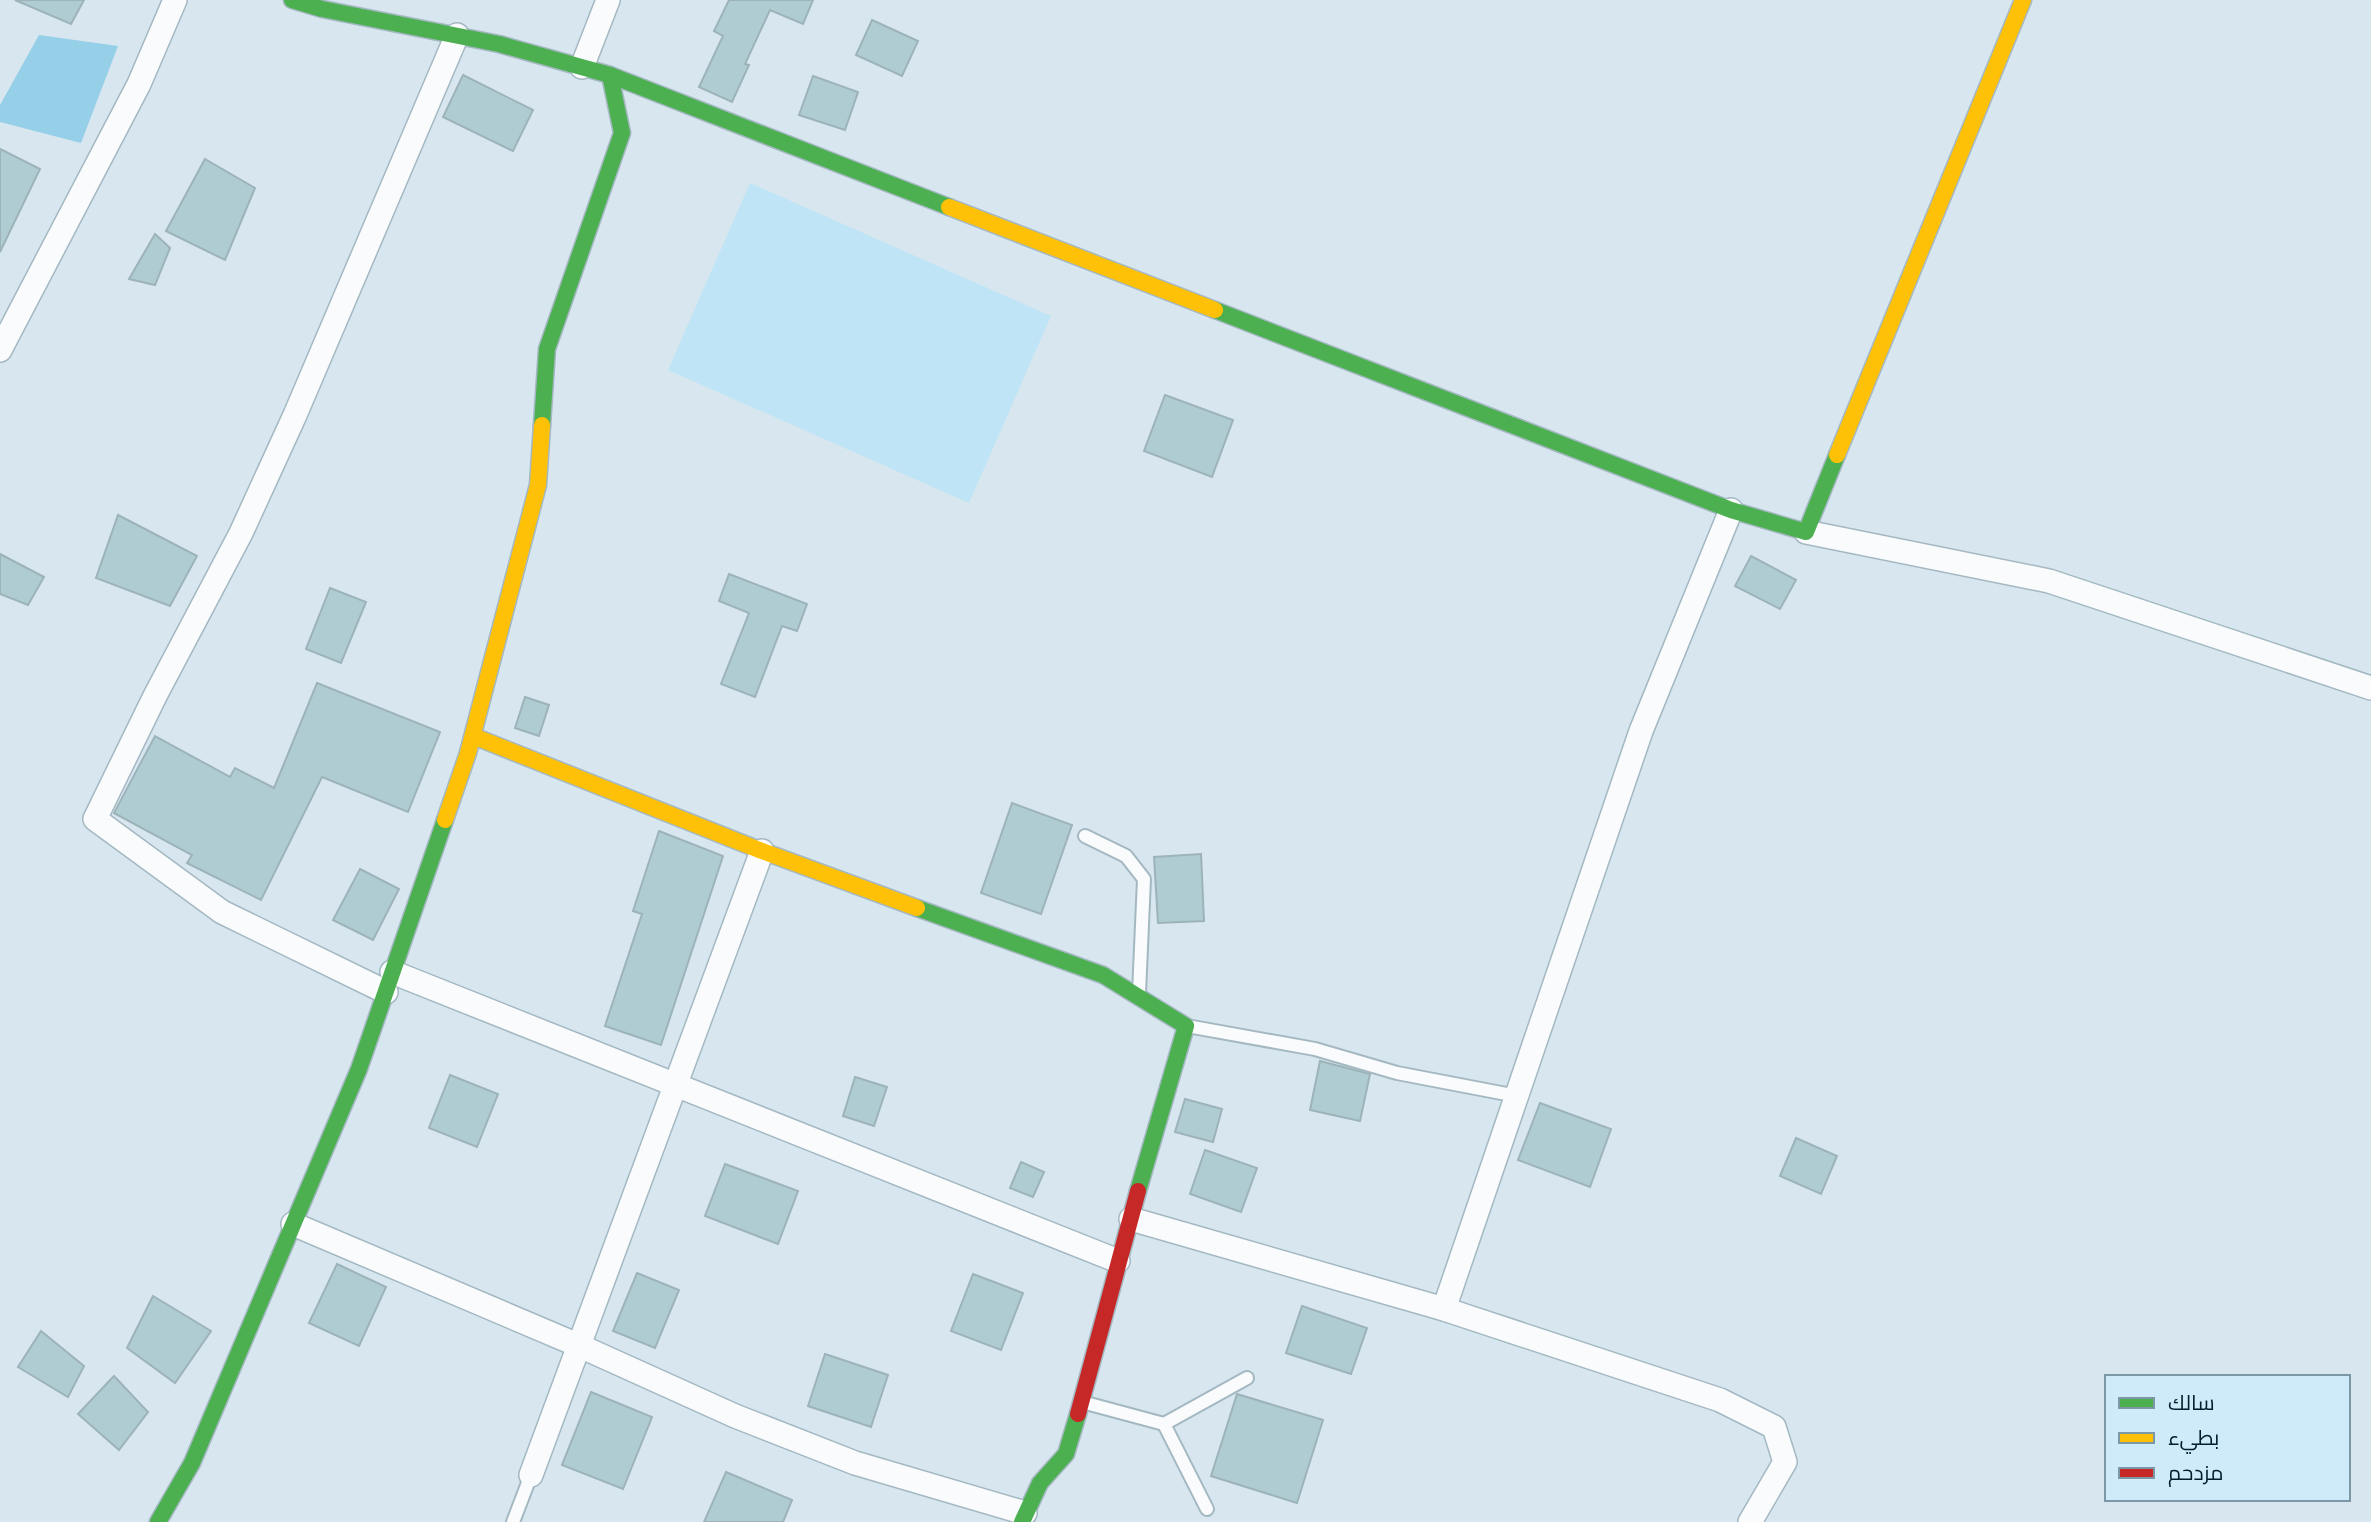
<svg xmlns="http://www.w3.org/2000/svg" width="2371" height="1522" font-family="'Noto Serif',Cairo,serif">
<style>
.green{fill:#bfe4f5}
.forest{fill:#96cfe8}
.building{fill:#b0ccd3;stroke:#9cb3b9;stroke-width:2}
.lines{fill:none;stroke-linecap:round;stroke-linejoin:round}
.lane-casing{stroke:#a4b8c2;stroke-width:16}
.street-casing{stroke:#a4b8c2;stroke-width:26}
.fast-casing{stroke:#a4b8c2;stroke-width:19}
.slow-casing{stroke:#a4b8c2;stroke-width:19}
.jam-casing{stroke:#a4b8c2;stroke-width:19}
.lane{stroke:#f9fbfd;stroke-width:12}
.street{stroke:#f9fbfd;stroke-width:23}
.fast{stroke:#4caf50;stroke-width:16}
.slow{stroke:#ffc107;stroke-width:16}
.jam{stroke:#c62828;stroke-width:16}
</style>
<rect width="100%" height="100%" fill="#d8e7ef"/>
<path class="green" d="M750 183 1051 316 969 503 668 370Z"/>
<path class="forest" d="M39 35 118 46 81 143 0 122V105Z"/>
<g class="building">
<path d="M15 0H84L71 24Z"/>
<path d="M729 0H813L803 24 770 10 745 64 749 65 732 102 699 87 723 36 714 31Z"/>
<path d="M872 20 918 41 902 76 856 55Z"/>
<path d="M463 75 533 110 513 151 443 117Z"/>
<path d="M813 76 858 92 845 130 799 115Z"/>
<path d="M0 149 40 169 0 252Z"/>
<path d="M205 159 255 188 225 260 166 231Z"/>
<path d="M155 234 170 248 155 285 129 279Z"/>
<path d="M1165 395 1233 420 1212 477 1144 451Z"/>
<path d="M118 515 197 556 170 606 96 578Z"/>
<path d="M0 554 44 577 28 605 0 594Z"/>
<path d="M1751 556 1796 580 1780 609 1735 586Z"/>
<path d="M729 574 807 604 797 631 782 626 755 697 721 684 749 613 719 601Z"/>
<path d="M330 588 366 602 341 663 306 649Z"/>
<path d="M317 683 440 732 408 812 322 777 261 900 187 863 192 855 114 813 155 736 230 777 235 768 274 788Z"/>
<path d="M525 697 549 705 539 736 515 728Z"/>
<path d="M1012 803 1072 825 1041 914 981 893Z"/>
<path d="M659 831 723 856 661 1045 605 1026 642 914 633 911Z"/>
<path d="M1201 854 1204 921 1158 923 1154 857Z"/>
<path d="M360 869 399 889 373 940 333 920Z"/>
<path d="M1320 1061 1370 1074 1360 1121 1310 1110Z"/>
<path d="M450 1075 498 1094 477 1147 429 1128Z"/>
<path d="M855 1077 887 1087 874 1126 843 1116Z"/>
<path d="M1185 1099 1222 1109 1213 1142 1175 1132Z"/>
<path d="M1540 1103 1611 1129 1590 1187 1518 1160Z"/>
<path d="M1796 1138 1837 1156 1821 1194 1780 1176Z"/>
<path d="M1205 1150 1257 1168 1241 1212 1190 1194Z"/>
<path d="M1021 1162 1044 1172 1033 1197 1010 1188Z"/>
<path d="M725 1164 798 1191 778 1244 705 1216Z"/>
<path d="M337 1264 386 1287 359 1346 309 1323Z"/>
<path d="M637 1273 679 1290 655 1348 613 1331Z"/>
<path d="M973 1274 1023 1293 1001 1350 951 1331Z"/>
<path d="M153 1296 211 1331 175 1383 127 1348Z"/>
<path d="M1302 1306 1367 1328 1351 1374 1286 1353Z"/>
<path d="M41 1331 84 1366 68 1397 18 1367Z"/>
<path d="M825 1354 888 1375 871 1427 808 1406Z"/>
<path d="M114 1376 148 1412 119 1450 78 1414Z"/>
<path d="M591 1392 652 1417 623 1489 562 1465Z"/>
<path d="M1237 1394 1323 1420 1297 1503 1211 1476Z"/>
<path d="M726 1472 792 1500 783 1522H704Z"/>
</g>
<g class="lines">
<defs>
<g id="lane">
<path d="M1085 836 1126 856 1144 879 1139 993"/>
<path d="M1187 1026 1315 1049 1397 1073 1517 1096"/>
<path d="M1082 1402 1164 1424 1247 1378"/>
<path d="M1164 1424 1207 1509"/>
<path d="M513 1522 531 1475"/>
</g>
<g id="street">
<path d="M582 67 608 0"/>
<path d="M0 350 139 84 175 0"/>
<path d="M1806 532 2049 581 2371 688"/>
<path d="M392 972 1118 1261"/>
<path d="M386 992 222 912 95 819 155 696 241 533 295 415 457 35"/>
<path d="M1131 1219 1444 1309 1641 731 1731 510"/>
<path d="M293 1224 580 1346 735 1416 855 1463 1025 1513"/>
<path d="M1444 1309 1720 1400 1774 1427 1785 1462 1750 1522"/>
<path d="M531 1475 762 851"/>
</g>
<g id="fast">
<path d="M292 0 322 9 499 44 610 75 949 207"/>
<path d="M1215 310 1731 510 1806 532 1837 455"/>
<path d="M542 425 547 349 622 133 610 75"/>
<path d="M917 908 1103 975 1186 1026 1138 1191"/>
<path d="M158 1522 192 1463 359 1069 445 820"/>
<path d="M1022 1522 1040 1483 1066 1454 1078 1414"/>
</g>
<g id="slow">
<path d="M949 207 1215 310"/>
<path d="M1837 455 2023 0"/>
<path d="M473 736 762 851 917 908"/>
<path d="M445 820 468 753 538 485 542 425"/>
</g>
<path id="jam" d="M1078 1414 1138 1191"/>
</defs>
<use href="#lane" class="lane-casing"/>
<use href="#street" class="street-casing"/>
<use href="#fast" class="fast-casing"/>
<use href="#slow" class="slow-casing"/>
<use href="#jam" class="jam-casing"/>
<use href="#lane" class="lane"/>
<use href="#street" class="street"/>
<use href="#fast" class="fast"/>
<use href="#slow" class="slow"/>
<use href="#jam" class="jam"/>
</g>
<rect x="2105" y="1375" width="245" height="126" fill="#cfeaf8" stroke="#7c98a6" stroke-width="2"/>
<rect x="2119" y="1398" width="35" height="10" fill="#4caf50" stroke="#7c98a6" stroke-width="2"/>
<text x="2168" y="1410" font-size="21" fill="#001e2b">سالك</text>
<rect x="2119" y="1433" width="35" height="10" fill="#ffc107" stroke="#7c98a6" stroke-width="2"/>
<text x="2168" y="1445" font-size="21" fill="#001e2b">بطيء</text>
<rect x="2119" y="1468" width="35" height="10" fill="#c62828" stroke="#7c98a6" stroke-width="2"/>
<text x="2168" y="1480" font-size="21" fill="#001e2b">مزدحم</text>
</svg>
